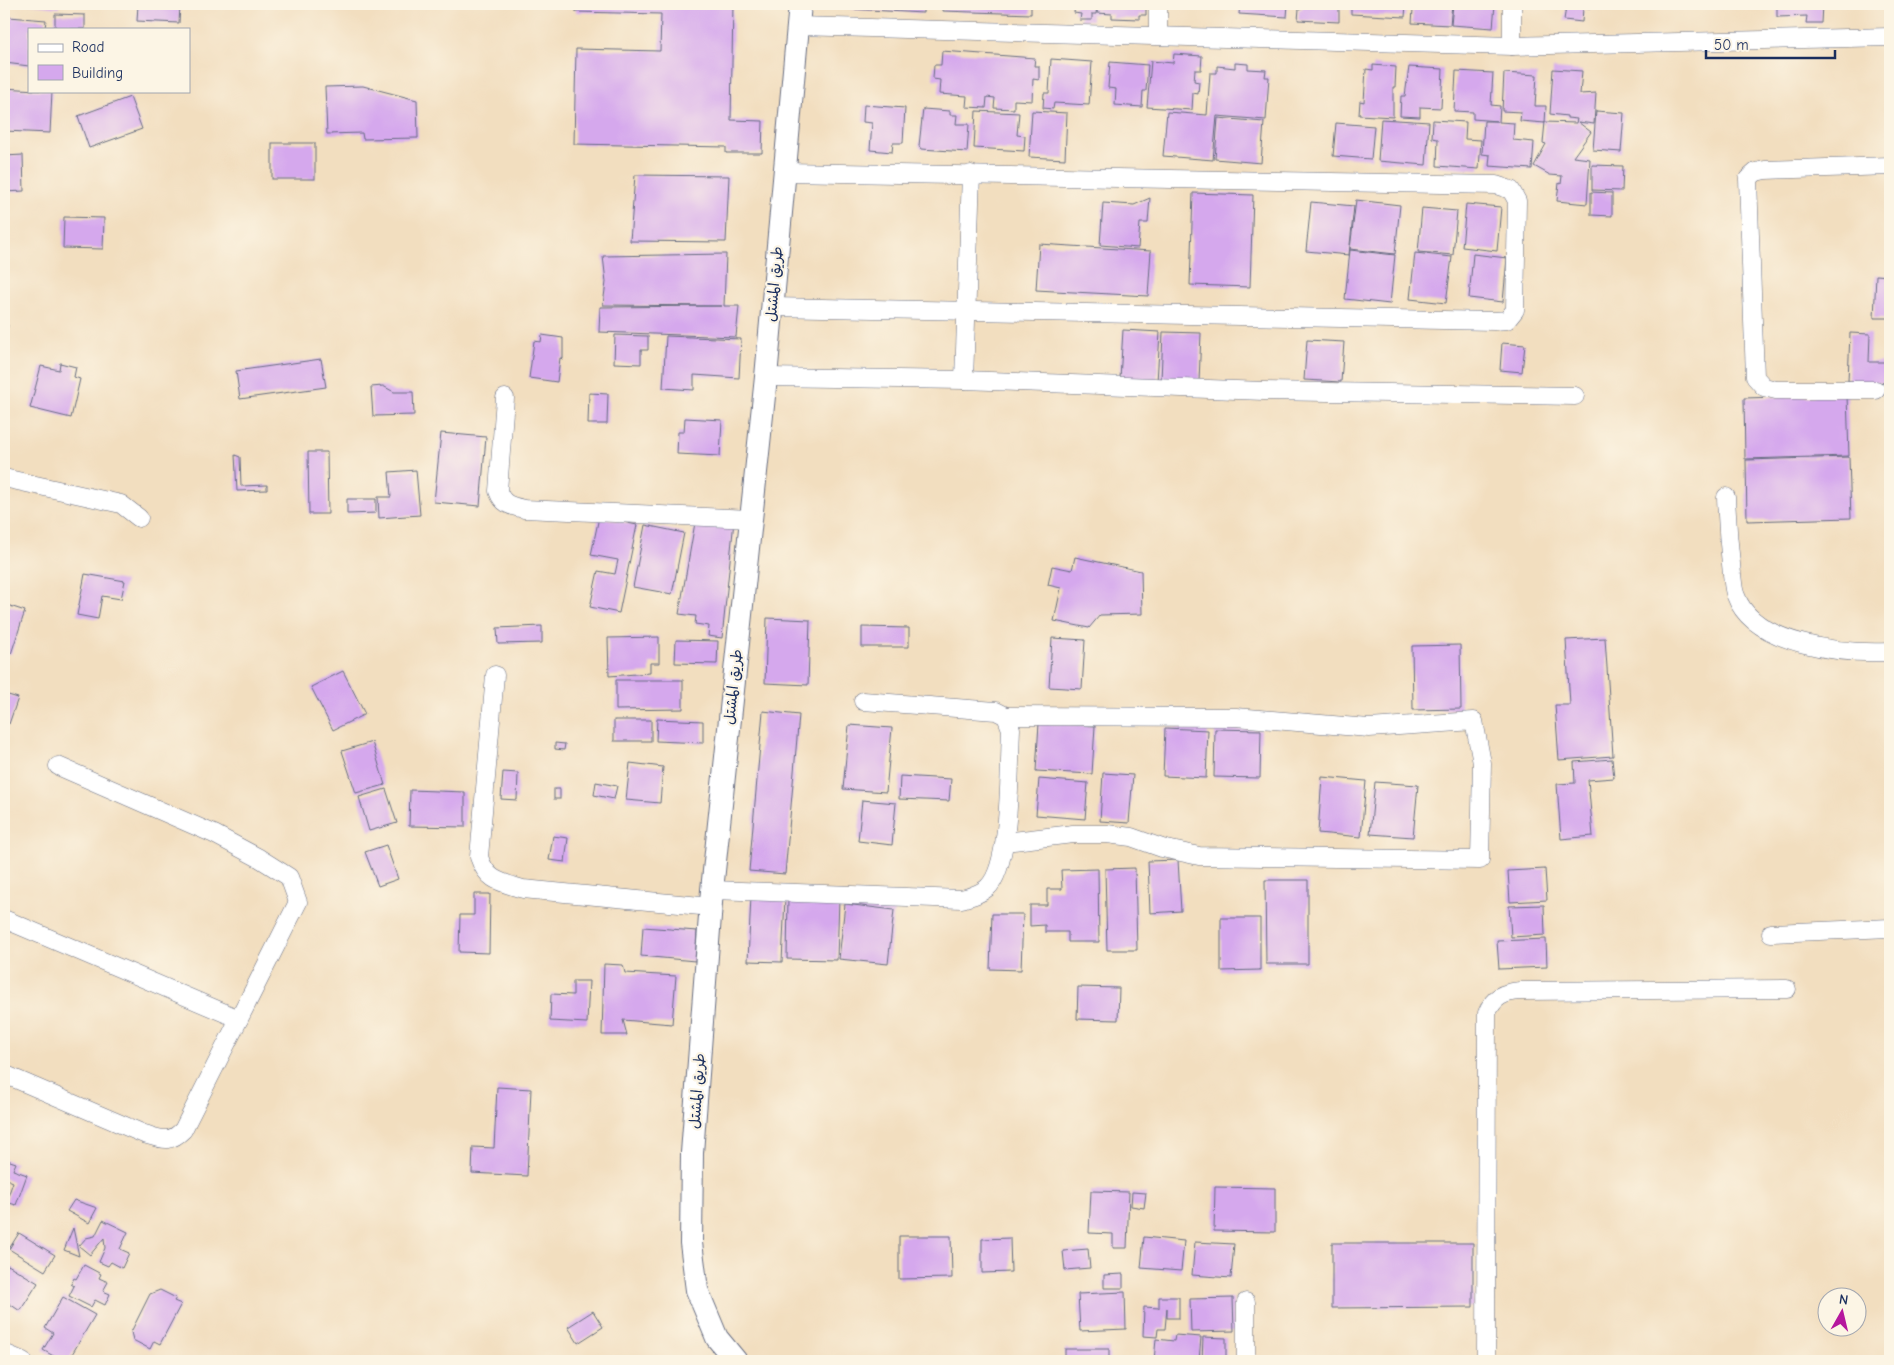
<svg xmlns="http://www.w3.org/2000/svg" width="1894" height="1365" font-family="'Comic Neue','Playpen Sans Arabic',sans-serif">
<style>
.building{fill:#d5a8ed}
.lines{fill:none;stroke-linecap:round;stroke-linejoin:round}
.minor-casing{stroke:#666c80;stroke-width:19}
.major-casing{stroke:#666c80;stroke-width:24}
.minor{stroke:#fff;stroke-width:18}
.major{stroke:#fff;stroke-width:22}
.labels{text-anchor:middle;stroke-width:4.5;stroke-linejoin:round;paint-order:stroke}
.street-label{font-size:15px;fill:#1b2f5e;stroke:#fcf5e5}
</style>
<rect width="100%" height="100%" fill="#fcf5e5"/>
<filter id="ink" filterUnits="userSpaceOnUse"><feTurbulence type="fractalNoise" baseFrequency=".02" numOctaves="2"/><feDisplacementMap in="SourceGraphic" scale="10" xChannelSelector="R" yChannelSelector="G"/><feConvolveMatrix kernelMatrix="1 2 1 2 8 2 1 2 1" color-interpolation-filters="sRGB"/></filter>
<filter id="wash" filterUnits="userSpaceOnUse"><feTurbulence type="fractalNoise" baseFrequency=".0096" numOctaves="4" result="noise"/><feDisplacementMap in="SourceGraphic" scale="20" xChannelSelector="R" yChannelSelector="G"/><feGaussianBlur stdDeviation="1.12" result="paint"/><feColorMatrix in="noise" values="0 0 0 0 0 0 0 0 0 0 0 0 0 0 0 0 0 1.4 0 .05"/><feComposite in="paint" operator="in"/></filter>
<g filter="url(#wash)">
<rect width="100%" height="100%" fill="#f2debf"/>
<g id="blocks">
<g class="building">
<path d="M28 4H59V8Z"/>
<path d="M138 4H180L179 23 137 21Z"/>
<path d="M576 4H733L731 120 763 121 762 153H726V147L574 144 576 49 660 51 661 14 576 12Z"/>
<path d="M850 4H923V13L850 9Z"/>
<path d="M943 4H1031V14L943 11Z"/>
<path d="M1075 4H1097L1096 14H1092V20H1080L1081 14 1074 13Z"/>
<path d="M1098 4H1146V15H1139V19L1112 18V14L1097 13Z"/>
<path d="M1240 4H1288L1287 17 1239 14Z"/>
<path d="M1303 4H1344V8H1339V22L1298 20 1299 9H1302Z"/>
<path d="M1351 4H1406L1405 17 1351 14Z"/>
<path d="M1422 4H1452L1450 25 1412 23 1413 9H1422Z"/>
<path d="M1453 4H1495L1493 28 1451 25Z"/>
<path d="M1549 4H1591L1590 9 1583 8 1582 22 1564 20 1566 7Z"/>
<path d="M1777 4H1822L1821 23H1806L1807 16 1777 17Z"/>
<path d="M55 14 85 15V29H55Z"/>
<path d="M9 17 46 20 45 29H29V66L5 63Z"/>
<path d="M942 51 1035 58 1034 66H1039V80L1033 79 1032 101 1014 100V109L994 108 995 98 987 97 986 108 966 107 967 96 939 94 940 80 933 79 934 65H941Z"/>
<path d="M1174 54 1202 56 1201 70H1195L1194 81 1199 82 1198 94 1193 93 1192 110 1147 107 1151 61 1173 63Z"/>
<path d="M1051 59 1092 62 1089 105 1054 103 1053 109 1043 108 1044 93H1049Z"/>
<path d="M1110 62 1148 65 1146 91H1143L1142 107 1115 105 1116 89 1108 88Z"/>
<path d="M1235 63 1248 64V69L1266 70 1265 77H1269L1266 120 1217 116 1213 160 1163 156 1167 112 1207 115 1210 73H1217V66L1235 68Z"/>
<path d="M1373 65 1396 67 1395 87H1393V117L1359 115 1360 101 1364 102 1366 69 1373 70Z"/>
<path d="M1409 67 1443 69 1441 108 1420 107V117L1400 116 1401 96H1405Z"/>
<path d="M1553 69 1582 71 1580 94 1596 93 1594 124 1578 122 1591 132 1573 157 1590 159 1587 204 1557 201 1559 183 1561 184 1562 176 1550 175 1534 166 1546 144 1543 143 1545 122 1576 123 1577 119 1567 118V116L1550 114Z"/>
<path d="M1456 71 1493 73 1491 105 1500 106 1499 122 1514 123 1513 140 1534 142 1532 169 1489 166 1490 155 1482 154 1484 121H1497L1473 119V112L1454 111Z"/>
<path d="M1504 73 1537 75 1535 106H1546L1545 123 1520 121 1521 112 1502 111Z"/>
<path d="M363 86 417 100 418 138 363 139 362 133 327 134 325 87Z"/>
<path d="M4 88 52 91 50 133 4 131Z"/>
<path d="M130 97 142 129 89 148 78 116Z"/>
<path d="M864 105 905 108 903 143H893L892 152 870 150 872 123 863 122Z"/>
<path d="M923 109 950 111V115H957L956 124H969L967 152 921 149 919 146Z"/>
<path d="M976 111 1019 113 1017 135 1025 136 1024 151 974 148Z"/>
<path d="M1032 111 1067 113 1065 159 1029 157Z"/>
<path d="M1596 111 1624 113 1621 152 1593 150Z"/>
<path d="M1218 118 1264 122 1261 163 1215 159Z"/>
<path d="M1381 119 1429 122 1426 165 1378 161Z"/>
<path d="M1433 120 1466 122 1465 139 1481 140 1479 169 1437 166 1438 139 1432 138Z"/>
<path d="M1336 123 1374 126 1371 159 1333 156Z"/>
<rect x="272" y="143" width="43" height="36"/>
<path d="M23 155 24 191 4 192V156Z"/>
<path d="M1592 165 1623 166 1622 191 1592 190Z"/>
<path d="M635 175 729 176 726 242 630 241Z"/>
<path d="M1591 192 1612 193V216L1591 215Z"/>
<path d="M1193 193 1253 195 1250 287 1190 285Z"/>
<path d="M1150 198 1148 223H1140L1138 248 1100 245 1103 203 1134 205Z"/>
<path d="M1356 200 1400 205 1395 254 1350 249Z"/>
<path d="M1311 202 1354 206 1349 255 1306 251Z"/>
<path d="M1466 204 1501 207 1497 251 1462 247Z"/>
<path d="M1422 208 1457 211 1453 255 1418 252Z"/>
<path d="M64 217 104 218 103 249 63 248Z"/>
<path d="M1039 244 1151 251 1148 296 1036 290Z"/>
<path d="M1350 250 1395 255 1390 304 1345 299Z"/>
<path d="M1415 253 1452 257 1446 303 1410 299Z"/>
<path d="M726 254 724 306H739L736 337 599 332 600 307 722 306 603 305 606 282 603 256Z"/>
<path d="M1473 254 1507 258 1503 302 1469 298Z"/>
<path d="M1876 275 1890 276V318H1874Z"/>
<path d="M4 324 8 325 5 344H4Z"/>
<path d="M1123 330 1160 332 1157 382 1120 379Z"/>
<path d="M1163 332 1201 333 1199 382 1161 381Z"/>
<path d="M1850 333 1870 334 1869 362H1887V383L1848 381Z"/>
<path d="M542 335 563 338V359L560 358 557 382 529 378 534 341 541 342Z"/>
<path d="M615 335 648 336V350H641V364L614 363Z"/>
<path d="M666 336 741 339 739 378 694 375V390L663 388Z"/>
<path d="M1307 340 1344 342 1341 382 1304 380Z"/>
<path d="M1502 343 1525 345 1522 372 1500 370Z"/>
<path d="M321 359 326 387 240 399 236 371Z"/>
<path d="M60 363 76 367 74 377 80 379 71 418 30 408 41 366 59 370Z"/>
<path d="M383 386 394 392H413L414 415 373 416 371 387Z"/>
<path d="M589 393 608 394 607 424H588Z"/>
<path d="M1847 395 1849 456 1745 459 1744 398Z"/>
<path d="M685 418 722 420 720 456 677 454 678 432H684Z"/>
<path d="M441 433 486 437 480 506 434 502Z"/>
<path d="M308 452H327L328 514H309Z"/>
<path d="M235 455 240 457 241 486 267 485V490L237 491Z"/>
<path d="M1849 457 1851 518 1747 521 1746 460Z"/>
<path d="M416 470 420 515 379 518 378 497H391L389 472Z"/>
<path d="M347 499H376V513L347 514Z"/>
<path d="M599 517 637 525 619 613 590 607 598 571 615 574 618 560 591 555Z"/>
<path d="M696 517 734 521 722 638 708 636 709 626 695 624 696 616 679 614Z"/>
<path d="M645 525 684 533 672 594 633 587Z"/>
<path d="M1075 557 1141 571 1142 614 1100 615 1089 628 1054 621 1061 588 1048 585 1052 566 1072 570Z"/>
<path d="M85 574 125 581 121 599 102 596 98 619 77 615Z"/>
<path d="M4 604 25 611 11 654 4 652Z"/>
<path d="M767 618 810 620 808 685 765 683Z"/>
<path d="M542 626V643L498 644 497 628Z"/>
<path d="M862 627 909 628V647H862Z"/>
<path d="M659 637V663H650V673L609 676 608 638Z"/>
<path d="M1052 638 1085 640 1082 689 1049 687Z"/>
<path d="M1605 638 1613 756 1559 760 1555 705H1570L1566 640Z"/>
<path d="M676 640 718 641 717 664 675 663Z"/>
<path d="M1460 645 1461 709 1413 710 1412 646Z"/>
<path d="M343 671 365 714 333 730 311 687Z"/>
<path d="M616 680H683V709L616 710Z"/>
<path d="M5 694 18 698 9 724 4 722Z"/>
<path d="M763 711 799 715 785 874 749 871Z"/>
<path d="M657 719 703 721V743L656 741Z"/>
<rect x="614" y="720" width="37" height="21"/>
<path d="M1039 723 1095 726 1092 774 1036 771Z"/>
<path d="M849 725 892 728 886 792 843 789Z"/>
<path d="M1165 728 1208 730 1206 778 1163 776Z"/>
<path d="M1215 729 1261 730 1260 778 1214 777Z"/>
<path d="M372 742 385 785 356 793 342 751Z"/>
<path d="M555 743 565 744 564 750 555 749Z"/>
<path d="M1612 759 1614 778 1588 780 1593 836 1561 839 1557 784 1575 783 1574 762Z"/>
<path d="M630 763 663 767 660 803 626 800Z"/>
<path d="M503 772 518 773 517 800 501 799Z"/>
<path d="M1103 773 1133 775 1129 823 1100 821Z"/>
<path d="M900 776 951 779 949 801 899 799Z"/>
<path d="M1322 777 1366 781 1361 837 1318 833Z"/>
<path d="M1039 779 1088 783 1085 819 1036 815Z"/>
<path d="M596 782 617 786 614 799 594 795Z"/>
<path d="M1375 782 1418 785 1413 837 1370 834Z"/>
<path d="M386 789 397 823 369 831 359 797Z"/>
<rect x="554" y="789" width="6" height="10"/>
<path d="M410 790 465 792V827L409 826Z"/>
<path d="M862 800 896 803 892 845 858 841Z"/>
<path d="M553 836 568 838 565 862 549 860Z"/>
<path d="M386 845 398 879 378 886 365 852Z"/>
<path d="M1178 860 1181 911 1150 913 1148 861Z"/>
<path d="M1135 868 1137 950H1107L1105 869Z"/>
<path d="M1098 869 1099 942H1068V932H1045V925L1030 926V905H1047V889H1062L1061 870Z"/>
<path d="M1545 869 1547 900 1510 902 1508 871Z"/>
<path d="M1265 880H1308V964H1266Z"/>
<path d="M474 894H490L489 953 459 952 460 915H474Z"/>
<path d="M751 896 785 898 782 962 748 961Z"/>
<path d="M788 897 839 898 837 960 787 959Z"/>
<path d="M845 904 894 910 888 964 839 959Z"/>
<path d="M1544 905 1545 935 1511 937 1509 906Z"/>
<path d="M992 914H1023L1021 970 990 969Z"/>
<path d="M1221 918H1260V970L1221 971Z"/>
<path d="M643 927 697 931 695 961 641 956Z"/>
<path d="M1546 939 1547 967 1499 969 1497 941Z"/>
<path d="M604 964 623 965 625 973 676 976 672 1024 623 1020 627 1035H602Z"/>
<path d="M573 981H589L587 1023 550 1021 551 994 573 995Z"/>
<path d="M1078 987 1119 988 1118 1020 1077 1019Z"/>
<path d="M497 1087 531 1089 527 1176 472 1173 473 1147 494 1148Z"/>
<path d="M4 1159 16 1163 13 1170 27 1175 16 1205 6 1202 13 1182 4 1178Z"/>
<path d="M1215 1187 1275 1188V1232L1214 1231Z"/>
<path d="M1091 1191 1129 1192 1127 1248H1113V1234L1089 1233Z"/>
<path d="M1132 1192 1146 1193 1144 1208 1131 1206Z"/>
<path d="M74 1200 97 1208 89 1223 67 1211Z"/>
<path d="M103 1220 128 1232 120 1249 129 1253 122 1268 111 1262 108 1266 99 1262 105 1248 104 1238 90 1255 79 1246 86 1238 95 1236Z"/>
<path d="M73 1228 79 1256 64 1250Z"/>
<path d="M19 1233 55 1255 45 1271 9 1249Z"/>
<path d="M899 1236H951L952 1278 899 1279Z"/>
<path d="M1144 1237 1184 1241 1181 1271 1141 1268Z"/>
<path d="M1010 1238 1011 1272 982 1273V1239Z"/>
<path d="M1195 1242 1234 1244 1231 1278 1192 1275Z"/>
<path d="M1332 1243H1473V1307L1332 1308Z"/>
<path d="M1088 1249 1090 1268 1065 1270 1063 1251Z"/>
<path d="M8 1265 38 1283 20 1311 4 1300V1272Z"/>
<path d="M84 1265 101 1274 99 1278 108 1282 103 1291 110 1294 105 1305 95 1300 91 1307 69 1296 74 1286 71 1284 74 1278 76 1279Z"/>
<path d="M1123 1274V1288H1104V1275Z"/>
<path d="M160 1290 176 1298 174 1301 181 1304 160 1344 154 1341 150 1349 133 1340 131 1332 150 1294Z"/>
<path d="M1125 1292 1126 1329 1080 1331 1078 1294Z"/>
<path d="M63 1297 95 1315 68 1361H62L43 1350 53 1333 45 1328Z"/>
<path d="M1159 1297H1179V1318H1167V1308L1165 1329H1158L1157 1337 1143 1336 1144 1307 1159 1308Z"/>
<path d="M1233 1298 1234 1331 1191 1332 1190 1299Z"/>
<path d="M593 1311 603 1327 578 1343 568 1327Z"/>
<path d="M1175 1335 1201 1337 1199 1361H1154L1156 1339 1174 1341Z"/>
<path d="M1203 1337 1226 1338V1361H1202Z"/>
<rect x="1065" y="1349" width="44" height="12"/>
</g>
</g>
</g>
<g filter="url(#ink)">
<use href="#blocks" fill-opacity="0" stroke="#666c80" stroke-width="1"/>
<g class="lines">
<defs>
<g id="minor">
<path d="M1158 4V35"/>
<path d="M1512 4V46"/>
<path d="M798 26 1512 46 1890 37"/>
<path d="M772 307 1494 321 1507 320 1515 310 1517 201 1511 190 1496 185 785 172"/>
<path d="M766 377 964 380 1264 391 1575 396"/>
<path d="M964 380 971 174"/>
<path d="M1876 390H1776L1764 387 1755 377 1748 179 1756 172 1765 170 1890 166"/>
<path d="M505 398 498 491C503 505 511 506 524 509L751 519"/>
<path d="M4 478 121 504 139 518"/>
<path d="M1726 497C1727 523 1729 548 1732 574 1733 581 1733 590 1736 596 1754 646 1845 654 1890 652"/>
<path d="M495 675 479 857C487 881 500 882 523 889L711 907"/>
<path d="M1005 842 1073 834H1107L1131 837 1162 848 1199 856 1480 860 1482 763 1474 721 1369 728 1236 717 1006 716"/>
<path d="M712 890 962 899C972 896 980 894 987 888 1012 866 1009 763 1011 729L1006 716 996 711 863 701"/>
<path d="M4 919 239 1019"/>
<path d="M1771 933 1890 928"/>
<path d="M4 1074 144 1134C162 1139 169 1144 183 1130L298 902 289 877 259 858 214 834 58 766"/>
<path d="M1246 1302V1361"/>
<path d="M4 1353 23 1361"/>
<path d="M1486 1361 1487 1013C1494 997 1503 992 1521 991L1787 989"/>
</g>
<path id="major" d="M736 1361 717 1338 697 1290 691 1243 692 1153 712 890 766 377 800 4"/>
</defs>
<use href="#minor" class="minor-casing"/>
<use href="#major" class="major-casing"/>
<use href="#minor" class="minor"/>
<use href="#major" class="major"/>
</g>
</g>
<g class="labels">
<g class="street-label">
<text transform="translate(774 284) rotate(-85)" y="5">طريق المشتل</text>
<text transform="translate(733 687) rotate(-84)" y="5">طريق المشتل</text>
<text transform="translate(697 1091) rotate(-86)" y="5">طريق المشتل</text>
</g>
</g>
<rect width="1894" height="1365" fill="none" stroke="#fcf5e5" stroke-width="20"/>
<rect x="28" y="28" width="162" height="65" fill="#fcf5e5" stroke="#a2a6af"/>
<rect x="38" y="44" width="25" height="8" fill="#ffffff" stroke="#a2a6af"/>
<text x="72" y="52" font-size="15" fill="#1b2f5e">Road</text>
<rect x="38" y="65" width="25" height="15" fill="#d5a8ed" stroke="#a2a6af"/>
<text x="72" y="78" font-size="15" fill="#1b2f5e">Building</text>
<g transform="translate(1842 1312) rotate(8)"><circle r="24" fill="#fcf5e5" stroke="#a2a6af"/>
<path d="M0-4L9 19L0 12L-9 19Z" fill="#b5179e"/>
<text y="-8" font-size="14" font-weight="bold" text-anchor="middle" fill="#1b2f5e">N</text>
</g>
<path d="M1706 50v8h129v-8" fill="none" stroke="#1b2f5e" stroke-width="2.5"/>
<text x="1714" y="50" font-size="15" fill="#1b2f5e" stroke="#fcf5e5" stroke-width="4" paint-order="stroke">50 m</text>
</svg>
